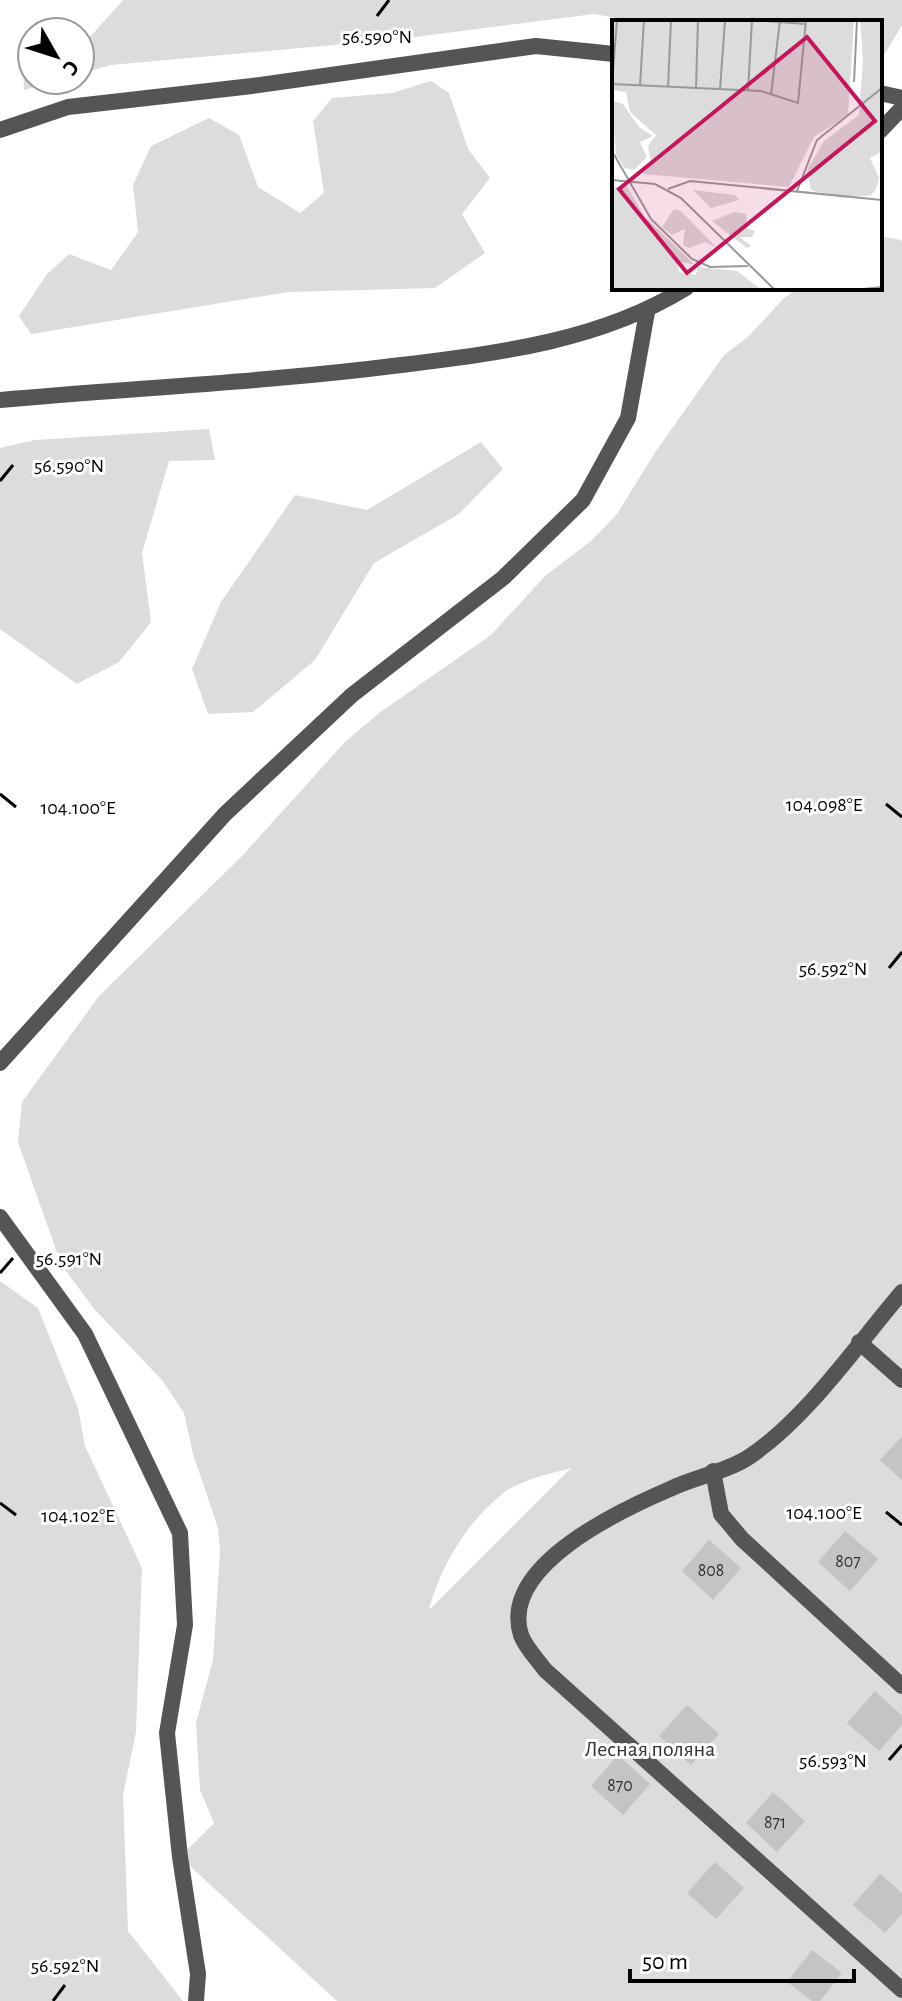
<svg xmlns="http://www.w3.org/2000/svg" width="902" height="2001" font-family="'Alegreya Sans',sans-serif">
<style>
.green{fill:#dcdcdc;fill-rule:evenodd}
.building{fill:#c4c4c4}
.lines{fill:none;stroke-linecap:round;stroke-linejoin:round}
.minor{stroke:#555;stroke-width:16}
.tertiary{stroke:#555;stroke-width:16}
.ticks{fill:none;stroke:#000;stroke-width:3}
.labels{text-anchor:middle;stroke-width:6;stroke-linejoin:round;paint-order:stroke}
.number-label{font-size:18px;fill:#313131}
.park-label{font-size:22px;fill:#333;stroke:#fff}
.inset-road{fill:none;stroke:#999;stroke-width:2}
.view{fill:#c2185b;fill-opacity:0.15;stroke:#c2185b;stroke-width:4}
.inset-edge{fill:none;stroke:#000;stroke-width:4}
.ticks-label{font-size:20px;text-anchor:middle;fill:#000;stroke:#fff;stroke-width:6;stroke-linejoin:round;paint-order:stroke}
</style>
<rect width="100%" height="100%" fill="#fff"/>
<g class="green">
<path d="M123 0H902V25L880 62V22H638L594 14 400 39 111 65 80 74V39L89 38Z"/>
<path d="M32 46V80H59L24 90 22 47Z"/>
<path d="M431 81 449 93 468 149 490 178 462 214 485 253 435 288 289 292 31 334 19 316 47 274 69 254 111 270 138 232 133 185 151 146 209 118 239 135 258 187 300 213 324 193 313 121 332 98 392 93Z"/>
<path d="M880 236 901 240 902 243V2001H337L180 1857 214 1823 200 1790 196 1723 213 1660 220 1551 218 1528 193 1454 184 1413 162 1380 94 1309 61 1264 18 1142 22 1102 99 996 243 855 345 742 379 713 491 635 545 576 591 541 617 514 656 451 724 355 749 336 783 299 798 288H880ZM571 1468 430 1609H429C442 1563 468 1520 506 1491 522 1480 552 1473 571 1468Z"/>
<path d="M209 429 215 460 169 461 142 553 151 622 119 662 77 684 0 629V448L35 440Z"/>
<path d="M481 442 503 469 459 514 374 563 315 660 253 712 208 714 192 669 221 602 295 495 367 510Z"/>
<path d="M0 1281 38 1308 78 1408 85 1446 142 1568 136 1732 123 1795 128 1931 183 2001H0Z"/>
</g>
<g class="building">
<path d="M902 1436V1480L880 1460Z"/>
<path d="M845 1531 878 1559 850 1591 818 1562Z"/>
<path d="M709 1540 741 1568 713 1600 682 1571Z"/>
<path d="M875 1691 902 1716V1725L879 1751 847 1723Z"/>
<path d="M687 1705 719 1734 691 1765 659 1736Z"/>
<path d="M618 1755 650 1784 623 1815 591 1786Z"/>
<path d="M773 1792 805 1821 777 1852 746 1823Z"/>
<path d="M715 1862 744 1888 716 1919 687 1893Z"/>
<path d="M880 1874 902 1893V1914L885 1933 853 1905Z"/>
<path d="M812 1950 842 1973 820 2001H812L787 1982Z"/>
</g>
<g class="lines">
<g class="minor">
<path d="M880 93 902 98"/>
<path d="M0 130 68 107 252 86 536 46 614 54"/>
<path d="M0 1063 225 814 352 695 503 578 583 500 628 418 647 312"/>
<path d="M0 1217 85 1334 180 1533 185 1625 167 1733 180 1857 198 1974 196 2001"/>
<path d="M902 1292C856 1346 807 1418 749 1457 726 1472 695 1477 670 1489 621 1510 499 1566 521 1635 525 1647 538 1660 545 1670L902 1990"/>
<path d="M859 1342 902 1380"/>
<path d="M713 1471 721 1514 742 1539 902 1686"/>
</g>
<g class="tertiary">
<path d="M880 131 902 108"/>
<path d="M0 400C133 388 268 382 401 365 499 353 600 341 686 288"/>
</g>
</g>
<path class="ticks" d="M377 16 389 0M0 481 13 465M0 794 16 807M886 804 902 817M889 968 902 952M0 1273 13 1258M0 1503 16 1515M886 1512 902 1525M889 1760 902 1745M53 2001 65 1985"/>
<g class="labels">
<g class="number-label">
<text x="848" y="1567">807</text>
<text x="711" y="1576">808</text>
<text x="620" y="1791">870</text>
<text x="775" y="1828">871</text>
</g>
<g class="park-label">
<text x="650" y="1756">Лесная поляна</text>
</g>
</g>
<g transform="translate(612 20)">
<rect width="270" height="270" fill="#fff"/>
<path d="M0 0H242L236 95 202 117 177 167 31 154 39 142 36 126 44 115 18 92 14 72 0 70ZM248 0H270V131L258 138 267 158 264 169 259 175 231 178 199 170 195 150 212 121 247 95 251 40ZM0 81 11 84 27 107 41 116 28 122 35 137 22 150 13 148 4 135ZM15 166 32 196 82 244 65 242 67 252 84 255 86 247 125 251 150 270H0V168ZM81 170 123 175 127 180 99 188ZM62 189 69 191 104 227 92 222 78 228 71 225 73 209 60 215 50 207ZM122 192 134 194 135 208 143 211 140 217H128L139 226 135 228 100 201Z" fill="#dcdcdc"/>
<path class="inset-road" d="M139 0 194 4M242 62 245 0M0 64 149 71 186 83 194 0M0 64 5 0M28 66 32 0M56 67 59 0M84 69 86 0M108 70 113 0M136 71 140 0M159 75 168 0M0 131 39 199 80 239 98 247 136 246M0 160 43 164 69 178 163 270M56 169 78 161 270 180M185 171 205 120 270 68M242 270 270 267"/>
<path class="view" d="M195 17 263 101 75 253 7 169Z"/>
<rect width="270" height="270" class="inset-edge"/>
</g>
<g class="ticks-label">
<text x="377" y="43">56.590°N</text>
<text x="69" y="472">56.590°N</text>
<text x="824" y="811">104.098°E</text>
<text x="78" y="814">104.100°E</text>
<text x="833" y="975">56.592°N</text>
<text x="69" y="1265">56.591°N</text>
<text x="824" y="1519">104.100°E</text>
<text x="78" y="1522">104.102°E</text>
<text x="833" y="1767">56.593°N</text>
<text x="65" y="1972">56.592°N</text>
</g>
<g transform="translate(56 56) rotate(129)"><circle r="38" fill="#ffffff" stroke="#999999" stroke-width="2"/>
<path d="M0-6L14 30L0 20L-14 30Z" fill="#000000"/>
<text y="-12" font-size="22" font-weight="bold" text-anchor="middle" fill="#000000">С</text>
</g>
<path d="M630 1969v12h224v-12" fill="none" stroke="#000000" stroke-width="4"/>
<text x="642" y="1969" font-size="24" fill="#000000" stroke="#ffffff" stroke-width="6" paint-order="stroke">50 m</text>
</svg>
